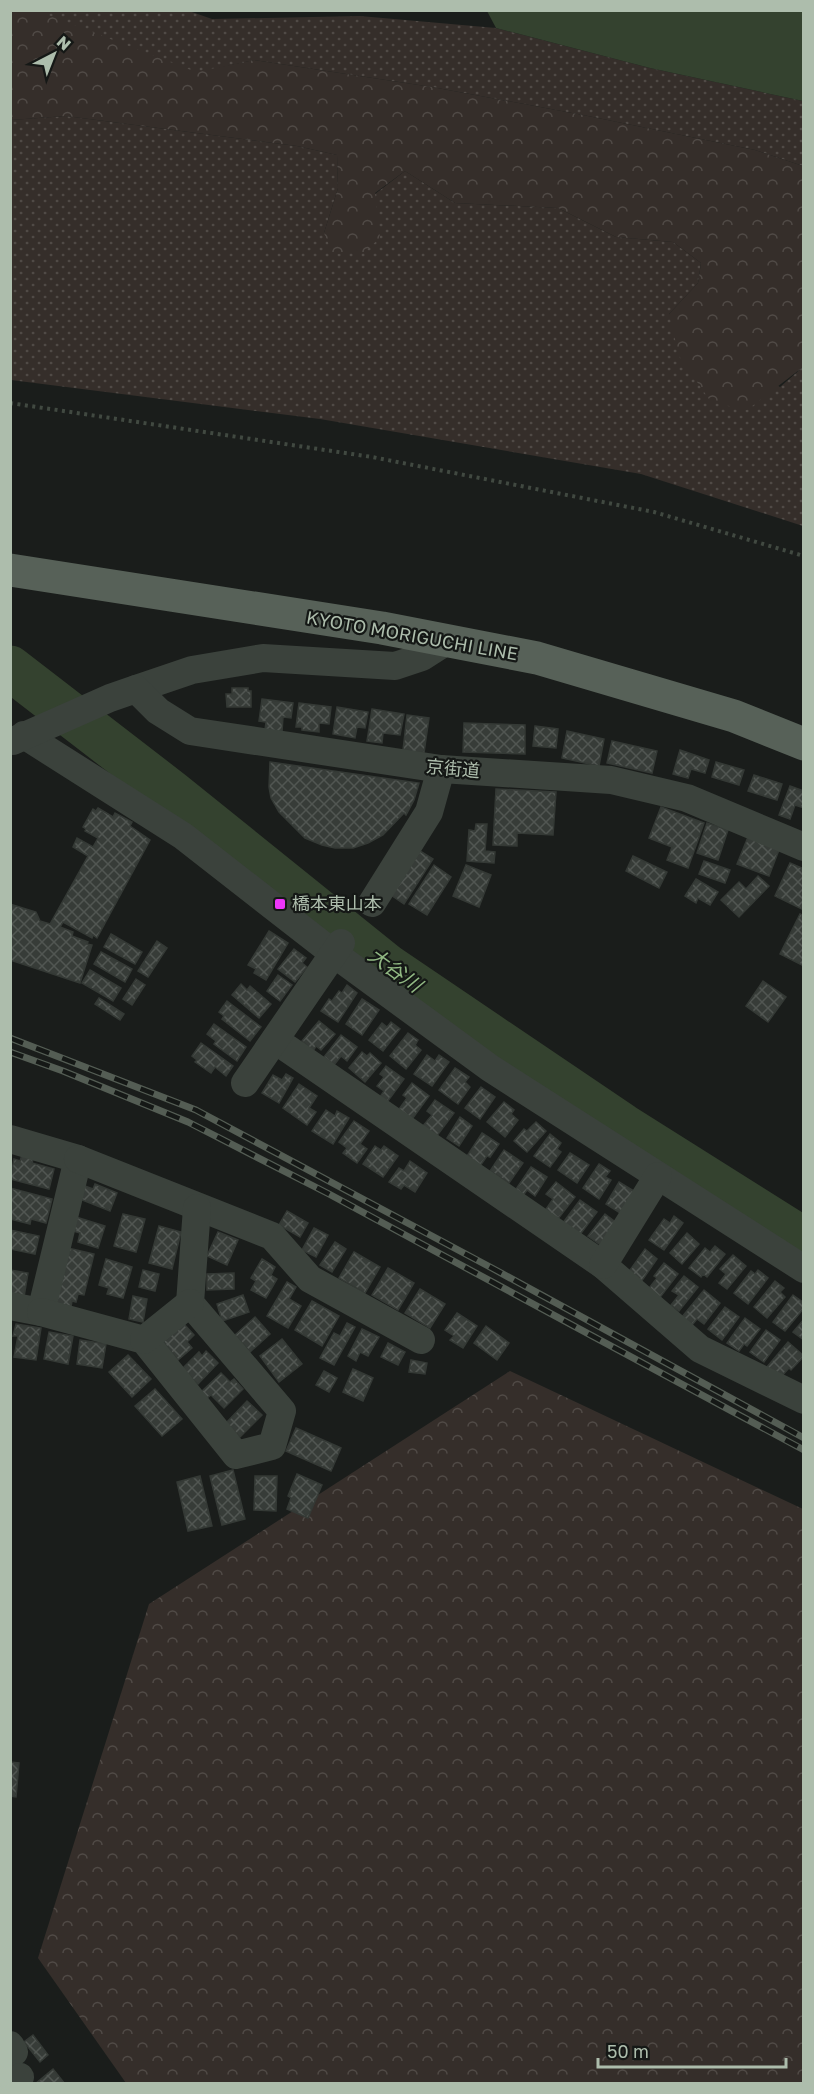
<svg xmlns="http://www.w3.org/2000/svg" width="814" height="2094" font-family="'Golos Text','Noto Sans JP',sans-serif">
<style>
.green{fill:url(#green-dots)}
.forest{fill:url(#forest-crowns)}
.water{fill:#34422f}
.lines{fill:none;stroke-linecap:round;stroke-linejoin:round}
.river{stroke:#34422f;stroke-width:45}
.building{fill:url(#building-cross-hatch);stroke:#343935;stroke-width:1.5}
.path{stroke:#414941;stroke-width:4;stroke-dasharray:3 4.5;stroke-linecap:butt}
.minor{stroke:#3b423c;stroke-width:28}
.major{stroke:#576158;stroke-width:33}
.rail-casing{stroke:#545d54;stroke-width:7}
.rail{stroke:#151816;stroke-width:4.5;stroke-dasharray:14;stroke-linecap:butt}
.poi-dot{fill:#ed36f9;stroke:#151816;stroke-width:2}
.labels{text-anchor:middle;stroke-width:4.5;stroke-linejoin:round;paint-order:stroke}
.street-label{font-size:18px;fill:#adbdac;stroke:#151816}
.poi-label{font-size:18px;fill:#adbdac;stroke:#151816;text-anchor:start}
.water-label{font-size:20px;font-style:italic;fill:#91b883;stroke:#151816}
</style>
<defs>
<pattern id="green-dots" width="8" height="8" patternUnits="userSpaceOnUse" patternTransform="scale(1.5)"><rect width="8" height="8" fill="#352e2a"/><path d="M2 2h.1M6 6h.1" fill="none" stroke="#504a46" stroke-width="1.8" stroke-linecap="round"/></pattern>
<pattern id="forest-crowns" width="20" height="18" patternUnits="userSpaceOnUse" patternTransform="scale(1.5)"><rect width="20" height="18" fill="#352e2a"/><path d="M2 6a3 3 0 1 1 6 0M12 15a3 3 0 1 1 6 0" fill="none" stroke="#504a46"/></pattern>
<pattern id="building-cross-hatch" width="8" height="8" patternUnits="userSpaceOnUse" patternTransform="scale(1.5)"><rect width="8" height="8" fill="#373c38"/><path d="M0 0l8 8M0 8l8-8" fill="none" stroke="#515652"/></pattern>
</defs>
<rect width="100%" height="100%" fill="#1a1d1b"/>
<g class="green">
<path d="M35 11H189L212 19 360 16 496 28 650 68 803 101V166L755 150 583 115 432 87 254 60 196 73Z"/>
<path d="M66 116 297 146 337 155 338 188 324 233 405 171 455 203 558 208 616 237 673 242 701 263 698 283 669 314 780 387 803 367V526L641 474 320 419 11 380V120Z"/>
</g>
<g class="forest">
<path d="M35 10 196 72 254 60 432 87 583 115 755 150 803 166V367L747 410 711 402 679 356 669 314 698 283 701 263 673 242 616 237 558 208 455 203 405 171 375 193 380 238 364 252 333 254 324 233 338 188 337 155 297 146 66 116 11 120V11Z"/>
<path d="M510 1371 803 1509V2083H126L38 1958 149 1604Z"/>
</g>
<path class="water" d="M487 11H803V101L650 68 496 28Z"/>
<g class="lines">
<path class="river" d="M10 668 172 793 388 967 623 1126 804 1240"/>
</g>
<g class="building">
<path d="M232 688H248V691H251V707H227L226 694H232Z"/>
<path d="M262 699 293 703 291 718 283 717 282 732 265 730 266 722 259 721Z"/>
<path d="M299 703 331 707 329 724 319 723V732L302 730V727H296Z"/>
<path d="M337 707 368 712 365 728 357 727 355 738 333 734Z"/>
<path d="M372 709 404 714 400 735 383 733 382 743 367 741Z"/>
<path d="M407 715 429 718 424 753 403 750Z"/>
<path d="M464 723 525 725V754L463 752Z"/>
<path d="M535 726 558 729 556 748 533 746Z"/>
<path d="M567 731 604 739 599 766 562 758Z"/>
<path d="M612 741 657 751 652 773 607 763Z"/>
<path d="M680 750 709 760 705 773 691 769 688 778 673 774Z"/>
<path d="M270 762 419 783 414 800 406 815 404 813 383 835 368 843 353 848H335L322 845 305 838 279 812 271 798 269 787Z"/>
<path d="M716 762 744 770 739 785 712 777Z"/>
<path d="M754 775 782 784 777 800 748 791Z"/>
<path d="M790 786 804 791V808L795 805 790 819 779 815Z"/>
<path d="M496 789 556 792 553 835 517 833V846L493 845Z"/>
<path d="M661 807 704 823 688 868 667 860 672 847 649 838Z"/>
<path d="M98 808 113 817 115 813 132 822 130 826 150 840 97 938 93 935 92 938 63 922 60 927 73 932 72 936 88 942 87 944 92 945 80 983 10 960V904L36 912 40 921 50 924 88 856 73 847 77 838 93 847 98 838 85 831 86 829 83 827 93 809 96 811Z"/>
<path d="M707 823 728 830 718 860 697 853Z"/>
<path d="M476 824H487L485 851 495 852 494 863 467 861 469 830 475 831Z"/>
<path d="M748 837 779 850 769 876 737 864Z"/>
<path d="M420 851 433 859 404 904 391 895Z"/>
<path d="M633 856 667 872 659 888 626 871Z"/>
<path d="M704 861 730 870 725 883 699 874Z"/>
<path d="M790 863 804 869V910L775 896Z"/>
<path d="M434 865 451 877 427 915 409 904Z"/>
<path d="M466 865 491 875 479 907 453 896Z"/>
<path d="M758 876 769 886 739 917 721 900 739 882 746 889Z"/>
<path d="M696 879 718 892 710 905 698 898 696 903 685 896Z"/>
<path d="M800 914 804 916V966L780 954Z"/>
<path d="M269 931 288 943 266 980 254 973 256 969 248 965Z"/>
<path d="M111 934 142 952 135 964 104 947Z"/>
<path d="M157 941 167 948 148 977 138 971Z"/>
<path d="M294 949 306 958 302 963 307 967 295 982 278 969Z"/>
<path d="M101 952 132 969 125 982 94 964Z"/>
<path d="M90 970 121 988 113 1001 82 983Z"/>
<path d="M278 975 292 985 280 1001 267 991Z"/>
<path d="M136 979 145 985 132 1005 123 999Z"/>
<path d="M763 981 786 997 768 1022 746 1006Z"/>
<path d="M241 984 247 990 250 986 271 1004 259 1018 232 995Z"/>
<path d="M347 985 357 993 338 1022 321 1011 329 999 332 1001 339 991 342 993Z"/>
<path d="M99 998 124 1014 120 1020 95 1004Z"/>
<path d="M362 999 379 1010 362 1035 346 1024Z"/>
<path d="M227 1001 261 1027 250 1041 222 1019 224 1016 219 1012Z"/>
<path d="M319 1021 335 1034 321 1050 316 1046 313 1051 302 1041Z"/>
<path d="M391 1022 400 1029 383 1051 369 1040 382 1023 387 1027Z"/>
<path d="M214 1024 246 1047 237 1061 214 1044 216 1041 207 1034Z"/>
<path d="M408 1033 418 1040 415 1045 421 1050 406 1069 390 1056Z"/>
<path d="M341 1035 357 1047 347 1061 341 1056 334 1065 324 1057Z"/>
<path d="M201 1043 233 1066 226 1076 215 1067 211 1073 195 1062 197 1060 192 1056Z"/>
<path d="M362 1052 367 1056 370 1053 381 1063 365 1082 349 1068Z"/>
<path d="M427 1055 435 1061 439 1055 449 1062 432 1086 414 1074Z"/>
<path d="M386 1066 404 1079 385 1105 378 1100 384 1091 377 1086 384 1077 380 1074Z"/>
<path d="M455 1068 469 1077 465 1082 470 1087 458 1104 439 1090Z"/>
<path d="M286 1074 293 1078 279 1103 262 1093 273 1075 282 1080Z"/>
<path d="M412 1083 429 1096 410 1122 397 1112 407 1098 403 1095Z"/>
<path d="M299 1084 317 1096 309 1108 316 1112 307 1125 283 1108Z"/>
<path d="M481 1087 495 1097 480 1119 465 1108Z"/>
<path d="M435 1100 454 1113 436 1137 422 1127 432 1115 427 1111Z"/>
<path d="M504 1102 514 1110 511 1114 518 1120 505 1137 487 1122Z"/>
<path d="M326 1110 335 1116 337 1111 349 1118 333 1144 312 1131Z"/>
<path d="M460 1117 472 1126 459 1146 447 1138Z"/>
<path d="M354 1121 369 1131 360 1144 367 1149 357 1163 343 1153 347 1148 339 1142Z"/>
<path d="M536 1122 546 1131 527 1152 514 1141 524 1129 527 1131Z"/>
<path d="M482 1133 499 1144 490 1157 487 1156 480 1166 467 1156Z"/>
<path d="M550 1134 561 1143 557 1149 561 1152 550 1167 534 1156Z"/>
<path d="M375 1146 381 1150 384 1146 398 1156 383 1177 363 1164Z"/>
<path d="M504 1150 523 1163 509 1183 490 1171Z"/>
<path d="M570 1153 589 1165 577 1183 558 1170Z"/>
<path d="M22 1155 33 1159 32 1163 54 1169 49 1189 10 1179 14 1159 20 1161Z"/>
<path d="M410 1161 427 1173 415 1192 404 1185 401 1189 389 1182 399 1168 404 1171Z"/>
<path d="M599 1164 610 1171 605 1177 611 1180 599 1199 583 1188Z"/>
<path d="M531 1167 547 1177 535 1196 527 1190 520 1200 512 1195Z"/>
<path d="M556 1182 575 1197 554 1224 542 1215 553 1199 546 1194Z"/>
<path d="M619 1182 634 1191 625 1216 606 1204Z"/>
<path d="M95 1184 117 1193 110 1211 80 1199 85 1186 93 1189Z"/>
<path d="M10 1188 52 1199 46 1223 31 1219 30 1224 10 1219Z"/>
<path d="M580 1200 597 1212 579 1236 562 1224Z"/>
<path d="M287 1211 308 1223 300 1237 279 1225Z"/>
<path d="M123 1214 145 1219 136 1252 114 1246Z"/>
<path d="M605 1214 618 1224 602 1246 588 1236Z"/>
<path d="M674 1216 683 1223 664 1250 649 1240 664 1219 670 1223Z"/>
<path d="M76 1217 105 1226 98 1248 78 1242 80 1233 73 1231Z"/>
<path d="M159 1226 181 1232 172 1269 149 1263Z"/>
<path d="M314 1228 328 1235 316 1257 302 1250Z"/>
<path d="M10 1230 39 1236 35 1254 10 1249Z"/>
<path d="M218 1232 238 1240 227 1265 207 1256Z"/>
<path d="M687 1233 699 1244 682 1264 670 1253Z"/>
<path d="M335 1242 346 1249 332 1272 320 1265Z"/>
<path d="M715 1246 725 1254 707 1277 703 1274 701 1277 689 1268 705 1248 710 1252Z"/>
<path d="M68 1248 94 1254 84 1295 78 1294 76 1302 72 1301 71 1307 55 1302Z"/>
<path d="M645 1249 657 1259 641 1282 628 1273Z"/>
<path d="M354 1252 380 1267 365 1293 339 1278Z"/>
<path d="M733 1255 746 1266 727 1289 719 1283 726 1274 720 1269Z"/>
<path d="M106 1259 132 1267 123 1298 107 1294 109 1288 99 1285Z"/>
<path d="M262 1259 275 1267 271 1275 277 1279 266 1298 251 1290 256 1281 251 1278Z"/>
<path d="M664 1263 678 1274 658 1300 647 1291 657 1278 654 1276Z"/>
<path d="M388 1268 414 1283 398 1310 372 1295Z"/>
<path d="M10 1270 28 1273 24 1297H10Z"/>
<path d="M143 1270 159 1274 155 1291 139 1287Z"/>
<path d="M758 1270 768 1278 748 1304 734 1293 751 1271 755 1274Z"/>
<path d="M234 1273V1289L207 1290V1274Z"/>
<path d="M684 1276 698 1287 679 1311 671 1305 679 1295 672 1291Z"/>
<path d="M775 1281 784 1288 780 1292 785 1297 767 1318 754 1307Z"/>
<path d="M287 1282 296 1287 289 1299 301 1306 288 1328 267 1316Z"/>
<path d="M420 1289 445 1304 430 1328 405 1313Z"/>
<path d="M704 1290 720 1303 704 1324 697 1319 692 1325 682 1317Z"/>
<path d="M243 1295 249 1312 222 1321 217 1304Z"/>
<path d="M793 1295 804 1303V1308L785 1331 773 1322Z"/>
<path d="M133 1296 147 1299 143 1322 129 1319Z"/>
<path d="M312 1301 339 1316 322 1346 295 1330Z"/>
<path d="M725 1307 739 1317 722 1340 708 1329Z"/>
<path d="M457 1313 477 1326 463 1348 450 1340 454 1336 445 1330Z"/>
<path d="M255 1317 270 1334 250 1352 235 1335Z"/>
<path d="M745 1318 760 1329 747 1346 744 1344 739 1351 727 1343Z"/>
<path d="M804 1319V1340L793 1332Z"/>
<path d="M347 1323 355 1327 334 1365 320 1358 334 1333 340 1336Z"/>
<path d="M16 1324 41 1328 36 1360 14 1357 18 1336H13Z"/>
<path d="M184 1324 194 1335 187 1342 192 1348 178 1360 163 1342Z"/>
<path d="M486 1326 509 1343 497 1360 474 1343Z"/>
<path d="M362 1329 379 1337 368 1356 360 1352 356 1361 348 1356Z"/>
<path d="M766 1330 780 1340 764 1362 750 1352Z"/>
<path d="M49 1332 73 1336 68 1364 44 1359Z"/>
<path d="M282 1339 302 1364 279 1382 260 1356Z"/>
<path d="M80 1340 106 1344 102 1368 77 1364Z"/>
<path d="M788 1342 804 1356 791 1370 789 1368 780 1378 767 1367Z"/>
<path d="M388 1343 405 1352 398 1365 381 1357Z"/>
<path d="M206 1351 218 1363 198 1384 182 1369 199 1352 202 1356Z"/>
<path d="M128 1355 151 1379 132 1397 109 1372Z"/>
<path d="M411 1360 427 1363 425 1374 409 1372Z"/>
<path d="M353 1369 373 1378 363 1401 343 1392Z"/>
<path d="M324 1371 337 1378 329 1392 316 1385Z"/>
<path d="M221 1373 230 1382 234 1379 243 1389 224 1408 211 1395 207 1398 201 1392Z"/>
<path d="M155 1389 182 1419 162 1436 135 1406Z"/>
<path d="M247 1401 262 1415 240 1437 226 1423Z"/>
<path d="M296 1428 341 1448 331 1471 286 1451Z"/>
<path d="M233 1470 245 1519 222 1525 210 1476Z"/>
<path d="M297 1474 322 1485 308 1518 287 1509 291 1498 288 1496Z"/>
<path d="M200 1476 212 1526 188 1531 177 1482Z"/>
<path d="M255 1476H277L276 1511 254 1510Z"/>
<path d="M10 1762 19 1763 16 1797 10 1796Z"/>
<path d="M33 2035 48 2055 40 2062 24 2042Z"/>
<path d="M53 2069 65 2084H35Z"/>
</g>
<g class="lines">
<path class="path" d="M10 403 372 457 654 512 804 556"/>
<g class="minor">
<path d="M136 689 192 670 263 658 395 666 422 657 447 641"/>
<path d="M24 735 183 836 333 953 490 1068 804 1269"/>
<path d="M13 741 110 698 136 689 158 711 190 731 441 769 611 780 687 798 804 847"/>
<path d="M372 903 429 812 441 769"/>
<path d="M275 1040 603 1265 700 1349 804 1400"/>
<path d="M245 1083 341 943"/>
<path d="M10 1139 78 1159 41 1312 10 1306"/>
<path d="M78 1159 272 1236 310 1279 421 1340"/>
<path d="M603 1265 658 1176"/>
<path d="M41 1312 144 1340 236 1455 272 1446 282 1411 190 1303 197 1208"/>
<path d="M144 1340 190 1303"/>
<path d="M10 2045 14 2052"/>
<path d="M11 2084 20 2077"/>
</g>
<path class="major" d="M10 570 382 628 537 658 734 716 804 744"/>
<defs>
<g id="rail">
<path d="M10 1038 196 1110 490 1267 804 1438"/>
<path d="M10 1052 63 1071 188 1122 329 1194 804 1450"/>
</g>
</defs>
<use href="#rail" class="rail-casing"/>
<use href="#rail" class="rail"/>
</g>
<rect class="poi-dot" x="274" y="898" width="12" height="12" rx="3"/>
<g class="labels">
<g class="street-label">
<text transform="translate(412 636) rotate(10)" y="6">KYOTO MORIGUCHI LINE</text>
<text transform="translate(453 769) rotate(5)" y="6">京街道</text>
</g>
<g class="poi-label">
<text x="292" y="910">橋本東山本</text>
</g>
<g class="water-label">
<text transform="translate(395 970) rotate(36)" y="7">大谷川</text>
</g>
</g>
<rect width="814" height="2094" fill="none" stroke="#adbdac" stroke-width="24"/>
<g transform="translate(54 54) rotate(42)" stroke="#151816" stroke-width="4.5" paint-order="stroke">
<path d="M0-4.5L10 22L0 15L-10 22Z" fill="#adbdac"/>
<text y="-9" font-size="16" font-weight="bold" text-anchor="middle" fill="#adbdac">N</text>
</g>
<path d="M598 2058v9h188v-9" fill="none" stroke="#adbdac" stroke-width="3"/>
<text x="607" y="2058" font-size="18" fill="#adbdac" stroke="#151816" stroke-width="4.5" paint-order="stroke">50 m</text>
</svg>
